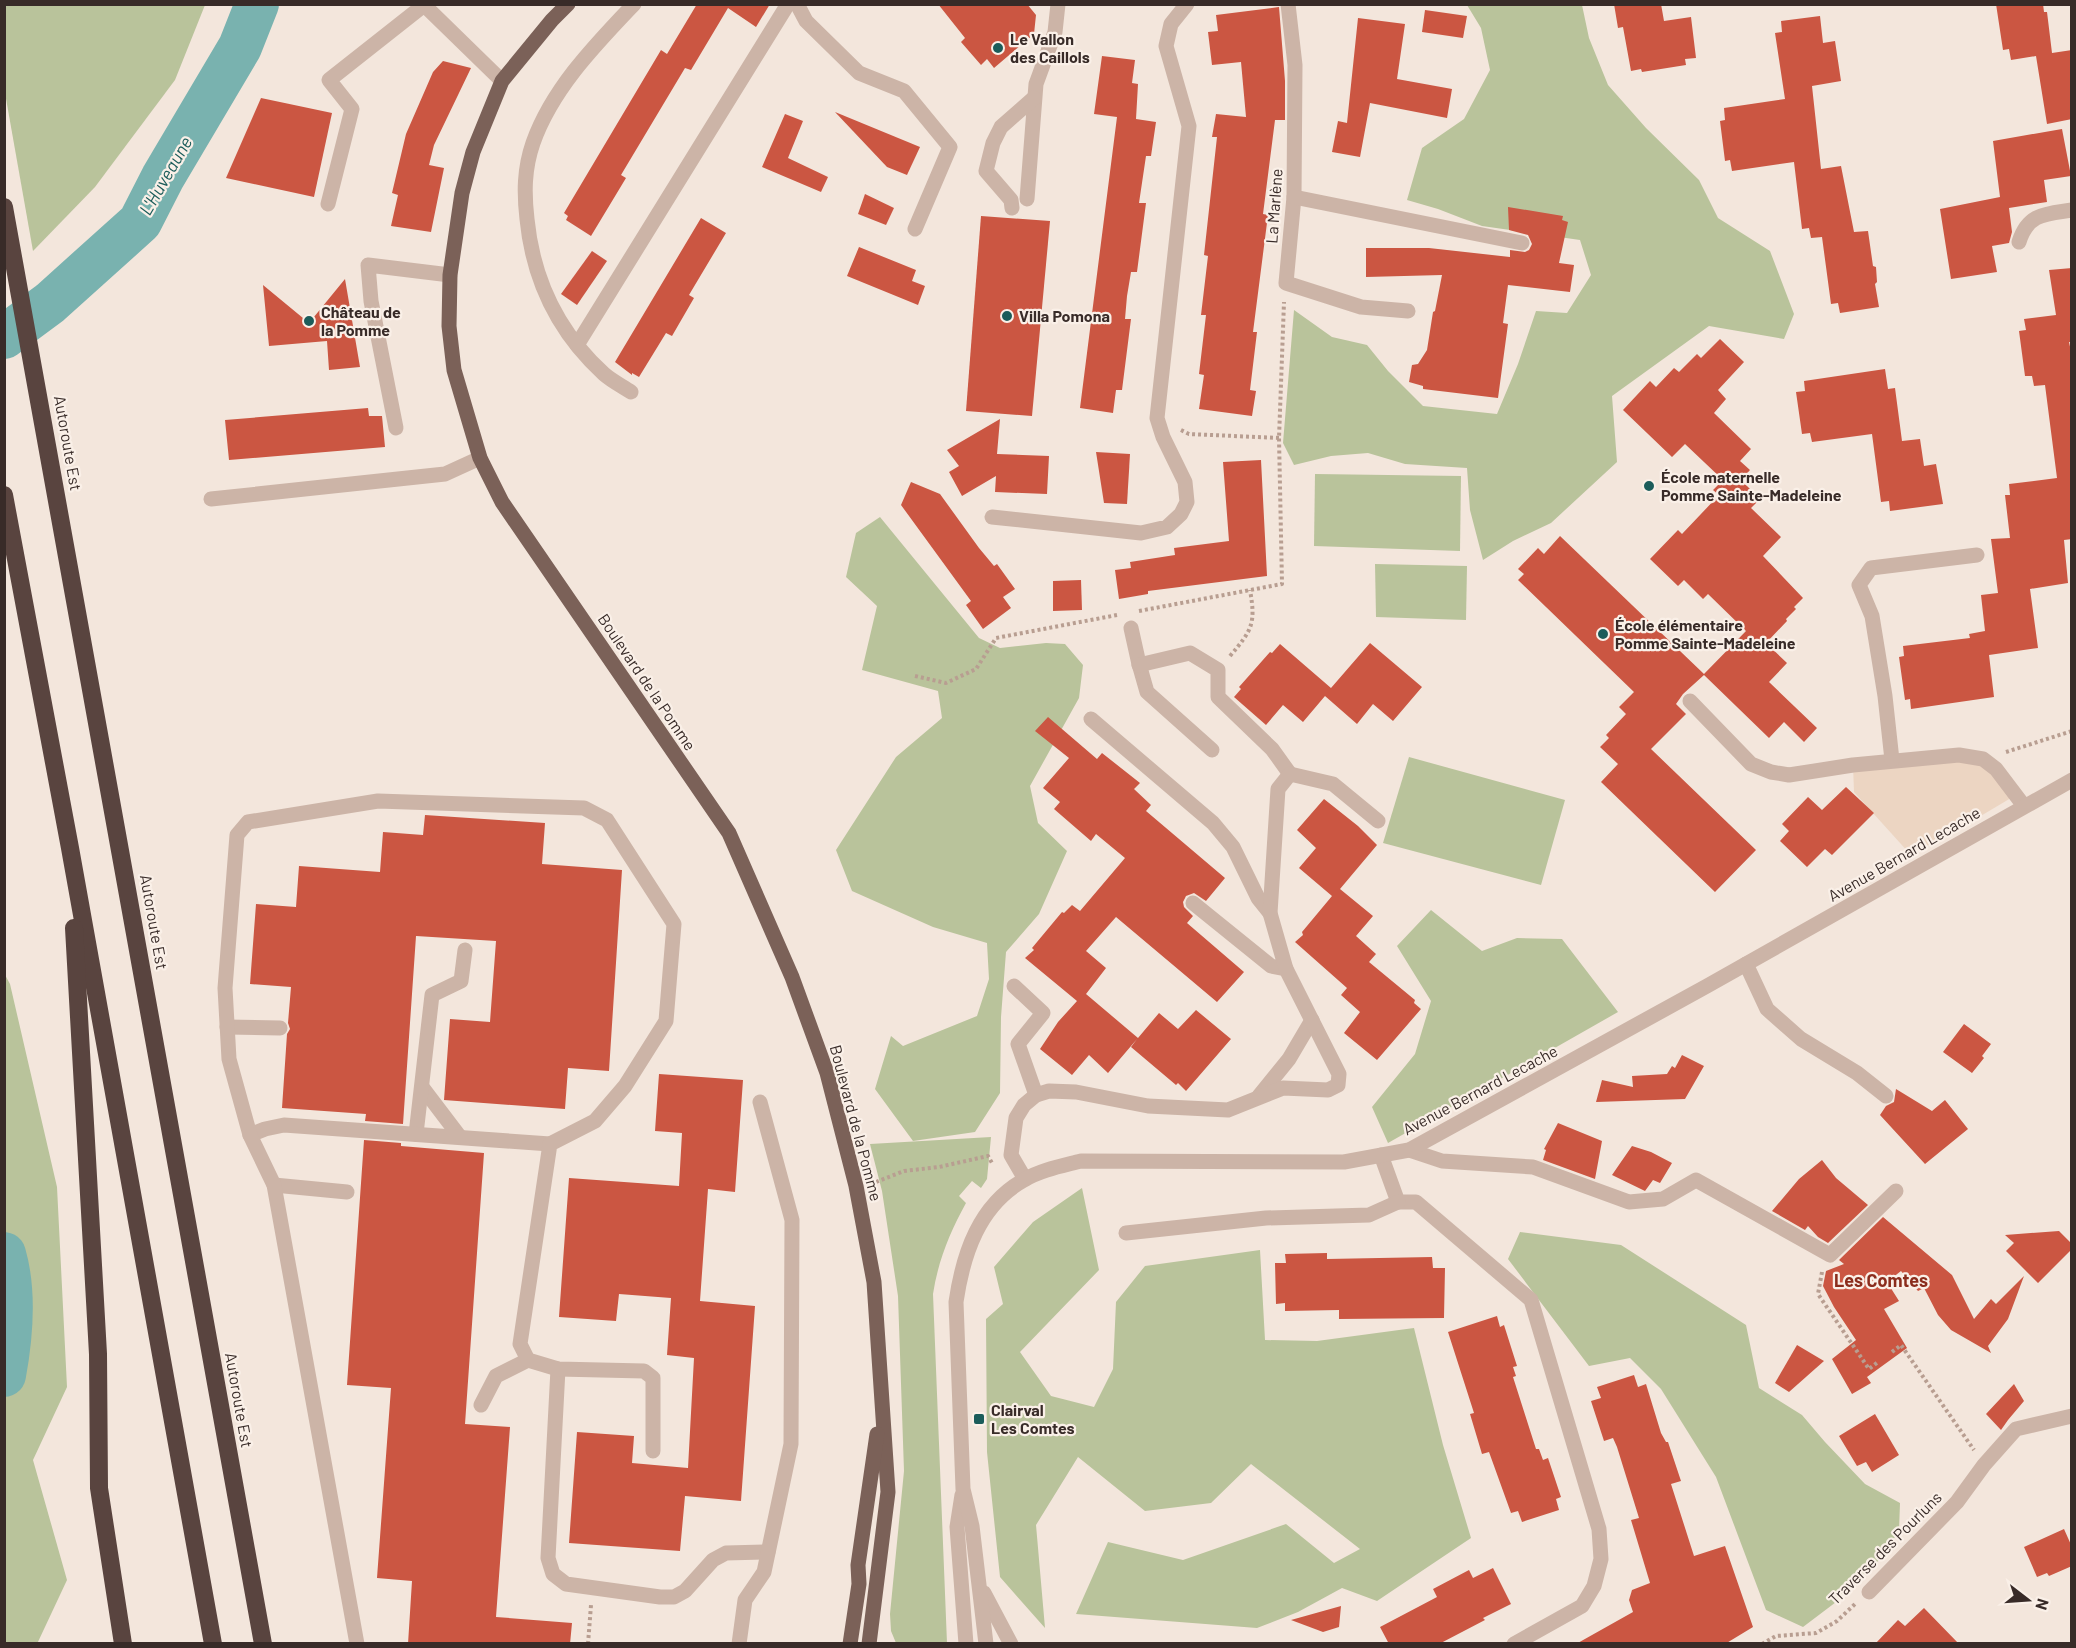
<svg xmlns="http://www.w3.org/2000/svg" width="2076" height="1648" font-family="Barlow,sans-serif">
<style>
.green{fill:#b9c39b}
.plaza{fill:#ecd5c2}
.lines{fill:none;stroke-linecap:round;stroke-linejoin:round}
.river{stroke:#79b2af;stroke-width:44}
.building{fill:#cb5642}
.path{stroke:#b89e91;stroke-width:4;stroke-dasharray:3 3;stroke-linecap:butt}
.minor{stroke:#ccb4a7;stroke-width:15}
.major{stroke:#7b6158;stroke-width:15}
.highway{stroke:#59443f;stroke-width:18}
.poi-dot{fill:#1b5c5a;stroke:#faf0e8;stroke-width:2}
.labels{text-anchor:middle;stroke-width:4.5;stroke-linejoin:round;paint-order:stroke}
.poi-label{font-size:16px;font-weight:bold;fill:#382b28;stroke:#faf0e8;text-anchor:start}
.street-label{font-size:16px;fill:#382b28;stroke:#faf0e8}
.water-label{font-size:18px;font-style:italic;fill:#1b5c5a;stroke:#faf0e8}
.neighbourhood-label{font-size:18px;font-weight:bold;fill:#8b2d1d;stroke:#faf0e8}
</style>
<rect width="100%" height="100%" fill="#f3e6dc"/>
<g class="green">
<path d="M4 5H205L175 80 95 187 33 251 5 93Z"/>
<path d="M1467 5H1582L1589 38 1608 85 1646 128 1699 180 1718 218 1770 251 1794 314 1784 339 1709 326 1612 396 1617 462 1551 523 1513 541 1483 560 1470 510 1467 468 1405 464 1368 453 1331 456 1294 465 1283 443 1294 310 1332 337 1367 345 1388 371 1423 406 1497 414 1518 364 1536 311 1567 313 1591 275 1580 240 1482 226 1438 209 1407 200 1422 148 1464 119 1490 70 1481 28Z"/>
<path d="M1315 474 1461 476 1460 551 1314 546Z"/>
<path d="M880 517 979 638 1000 648 1046 643 1065 644 1083 665 1079 698 1030 786 1038 823 1067 851 1039 914 1006 952 1001 1017 1000 1093 975 1132 913 1141 875 1089 891 1036 903 1046 977 1016 989 979 987 943 933 927 852 891 836 850 896 757 942 718 938 691 862 670 877 606 846 577 856 533Z"/>
<path d="M1375 564 1467 566 1466 620 1376 617Z"/>
<path d="M1409 757 1565 800 1541 885 1383 843Z"/>
<path d="M1431 910 1482 951 1517 938 1562 939 1618 1012 1388 1143 1372 1107 1415 1054 1431 1001 1397 946Z"/>
<path d="M4 973 10 984 57 1187 67 1387 33 1460 67 1580 37 1644 4 1643Z"/>
<path d="M991 1137 987 1179 981 1188 972 1181 959 1196 966 1203C950 1232 938 1261 933 1294L947 1643H896L891 1631 890 1614 904 1471 898 1296 882 1191 870 1144Z"/>
<path d="M1082 1188 1099 1270 1020 1352 1051 1396 1094 1407 1113 1369 1116 1302 1145 1266 1260 1250 1265 1340 1317 1341 1414 1328 1443 1445 1471 1538 1377 1601 1342 1588 1298 1612 1257 1628 1076 1614 1108 1542 1183 1560 1286 1524 1334 1563 1360 1549 1251 1464 1211 1503 1145 1511 1078 1457 1036 1525 1045 1628 1000 1577 987 1452 986 1319 1003 1304 994 1267 1033 1222Z"/>
<path d="M1520 1232 1621 1245 1746 1325 1759 1388 1802 1415 1825 1442 1865 1484 1900 1503 1899 1531 1881 1558 1844 1596 1803 1627 1766 1610 1716 1477 1661 1389 1630 1358 1589 1366 1508 1259Z"/>
</g>
<path class="plaza" d="M1983 759 2016 795 1947 836 1910 854 1854 792 1853 765Z"/>
<g class="lines">
<g class="river">
<path d="M4 337 50 303 140 222 163 177 240 47 257 4"/>
<path d="M4 1254C15 1292 11 1337 4 1375"/>
</g>
</g>
<g class="building">
<path d="M697 4H770L756 27 728 8 691 70 685 68 621 175 626 178 591 236 566 220 568 216 564 213 661 50 667 54Z"/>
<path d="M938 4H1027L1036 15 1034 34 994 68 987 59 981 65 961 42 965 38Z"/>
<path d="M1614 4H1661L1664 21 1691 17 1696 58 1685 59 1686 65 1642 72 1641 69 1631 71 1623 27 1618 28Z"/>
<path d="M1996 4H2043L2044 12H2047L2052 53 2072 50V119L2047 124 2036 56 2011 60 2009 49 2003 50Z"/>
<path d="M1279 7 1285 81V120H1275L1263 214 1268 215 1253 332H1257L1250 390 1256 391 1252 416 1199 409 1204 375 1199 374 1206 315H1201L1208 256 1204 255 1217 137H1212L1216 114 1246 117 1241 62 1212 65 1208 32 1218 31 1216 15Z"/>
<path d="M1425 10 1467 16 1463 38 1422 32Z"/>
<path d="M1820 16 1823 43 1835 41 1841 81 1812 86 1821 169 1841 166 1854 232 1868 231 1873 266 1876 267 1877 282 1875 284 1879 307 1840 313 1838 303 1831 304 1822 237 1811 238 1809 228 1802 229 1794 162 1732 171 1730 160 1725 161 1720 121 1725 120 1724 108 1785 99 1775 33 1782 32 1781 21Z"/>
<path d="M1358 18 1405 24 1397 79 1452 89 1447 118 1370 103 1360 157 1332 152 1338 121 1347 123Z"/>
<path d="M1102 56 1135 60 1132 83 1138 84 1136 119 1156 122 1151 156H1146L1139 203H1146L1137 272H1131L1127 296 1125 319H1131L1122 390H1116L1113 413 1080 408 1117 117 1094 114Z"/>
<path d="M443 61 471 68 434 145 429 165 444 168 431 232 391 226 398 195 392 193 406 134 433 72Z"/>
<path d="M261 98 332 113 314 197 226 178Z"/>
<path d="M835 112 920 147 907 175 887 167Z"/>
<path d="M785 114 803 121 788 158 828 177 821 192 762 167Z"/>
<path d="M2062 129 2071 176 2044 180 2047 202 2009 208 2012 232 2009 243 1992 246 1997 272 1951 279 1940 209 2000 197 1993 141Z"/>
<path d="M865 194 894 208 886 225 858 214Z"/>
<path d="M1508 207 1563 216 1562 220 1568 222 1559 263 1574 265 1570 292 1508 285 1503 323 1508 324 1498 398 1423 389V386L1409 382 1412 365 1418 364 1427 350 1433 312 1435 311 1442 275 1366 277V248H1429L1510 257V250L1525 252 1529 250 1532 244 1528 235 1509 230Z"/>
<path d="M981 216 1050 221 1032 416 966 411Z"/>
<path d="M701 218 726 233 689 295 694 298 672 336 666 333 639 377 632 373V375L615 362Z"/>
<path d="M859 247 916 270 912 281 925 286 918 305 847 276Z"/>
<path d="M592 251 607 261 577 305 561 294Z"/>
<path d="M2072 268V342H2069L2072 356V539L2064 540 2068 583 2030 589 2038 648 1989 655 1994 697 1911 709 1910 699 1905 700 1899 657 1904 656 1903 646 1970 638 1969 634 1985 631 1981 595 1998 593 1991 539 2010 538 2005 495H2010L2009 484 2057 478 2045 385 2034 386 2032 376H2025L2019 331 2026 330 2024 319 2056 315 2049 270Z"/>
<path d="M345 279 360 367 329 370 327 341 269 346 263 285 309 323Z"/>
<path d="M1720 339 1744 362 1718 390 1726 399 1714 413 1751 449 1740 461 1750 470 1741 480 1760 499 1751 508 1781 537 1763 556 1803 598 1794 607 1796 609 1786 619 1787 621 1766 643 1787 663 1769 682 1817 728 1804 742 1784 722 1769 738 1704 675 1683 694 1676 704 1686 714 1651 749 1756 850 1715 892 1601 782 1618 764 1600 747 1609 738 1606 735 1626 714 1619 707 1634 692 1518 580 1524 574 1518 569 1538 548 1544 554 1560 536 1704 674 1746 631 1708 594 1703 599 1684 580 1678 586 1650 559 1678 530 1682 534 1719 495 1713 490 1723 480 1685 444 1672 457 1623 410 1650 381 1656 387 1674 368 1679 372 1697 354 1701 358Z"/>
<path d="M1885 369 1888 389 1895 388 1902 441 1920 439 1924 466 1936 464 1943 504 1890 511 1889 501 1881 502 1872 434 1812 442 1810 433 1802 434 1796 392 1805 391 1804 381Z"/>
<path d="M368 408 369 416H382L385 447 229 460 225 420Z"/>
<path d="M1000 419 997 454 1049 456 1047 494 995 492 996 476 962 496 949 472 959 466 947 450Z"/>
<path d="M1096 452 1130 454 1127 504 1104 503Z"/>
<path d="M1261 460 1267 576 1148 591V594L1119 599 1115 570 1131 568 1130 562 1175 555 1174 548 1229 541 1223 462Z"/>
<path d="M911 482 940 494 979 548 994 566 997 564 1015 589 1003 597 1011 608 983 629 966 605 971 601 901 505Z"/>
<path d="M1081 580 1082 610 1053 611V581Z"/>
<path d="M1370 643 1422 687 1393 721 1373 704 1357 724 1325 696 1303 722 1283 705 1266 725 1234 697 1241 689 1239 687 1270 652 1272 653 1280 644 1331 688Z"/>
<path d="M1048 717 1097 759 1102 753 1140 783 1134 789 1151 805 1146 811 1225 878 1206 901 1194 893 1186 896 1183 902 1184 907 1193 916 1187 923 1244 972 1217 1002 1116 917 1086 951 1106 968 1086 994 1138 1038 1159 1013 1178 1029 1196 1010 1231 1039 1186 1091 1178 1083 1176 1085 1131 1047 1137 1039 1108 1073 1089 1055 1072 1075 1040 1049 1058 1022 1077 1001 1025 958 1034 950 1032 948 1062 912 1064 913 1072 905 1080 911 1125 858 1096 834 1091 841 1054 809 1060 802 1043 788 1069 758 1035 731Z"/>
<path d="M1846 787 1874 813 1832 855 1825 849 1807 867 1780 841 1789 831 1782 824 1808 797 1822 810Z"/>
<path d="M1324 799 1358 826 1377 845 1340 889 1373 916 1356 936 1376 954 1369 962 1415 1000 1414 1003 1421 1009 1377 1060 1344 1033 1360 1012 1341 995 1347 988 1295 942 1303 935 1302 932 1332 896 1299 868 1316 848 1297 830Z"/>
<path d="M425 815 545 823 542 864 622 870 609 1071 568 1068 565 1109 444 1100 450 1019 490 1022 496 941 416 936 403 1124 365 1121 366 1114 282 1108 287 1034 290 1029 288 1023 291 987 250 984 256 904 296 907 299 866 380 872 383 832 423 835Z"/>
<path d="M1964 1024 1991 1044 1982 1056 1984 1058 1972 1073 1943 1052Z"/>
<path d="M1682 1055 1704 1066 1685 1099 1596 1102 1602 1080 1633 1087 1632 1076 1667 1074 1672 1066 1675 1068Z"/>
<path d="M659 1074 743 1080 735 1192 708 1189 700 1301 755 1306 741 1501 685 1496 680 1551 569 1543 577 1432 634 1436 632 1463 688 1468 694 1358 667 1355 671 1298 619 1294 616 1321 559 1317 569 1178 679 1186 682 1133 655 1131Z"/>
<path d="M1896 1089 1932 1111 1945 1100 1968 1129 1925 1164 1880 1115 1886 1106 1894 1102Z"/>
<path d="M1558 1123 1602 1141 1595 1179 1543 1160 1546 1150 1544 1149Z"/>
<path d="M364 1140 401 1143V1146L484 1153 465 1424 510 1427 496 1617 572 1623 570 1644H408L412 1581 377 1578 391 1388 347 1385Z"/>
<path d="M1632 1146 1651 1152 1672 1163 1660 1183 1653 1180 1645 1191 1612 1175Z"/>
<path d="M1822 1160 1836 1178 1868 1205 1828 1243 1818 1237 1808 1226 1805 1230 1772 1211 1799 1179Z"/>
<path d="M1883 1217 1952 1275 1974 1319 1991 1299 1996 1304 2024 1276 2008 1319 1988 1346 1991 1353 1951 1330 1938 1315 1924 1288 1918 1291 1901 1271 1887 1282 1899 1301 1884 1309 1907 1348 1867 1377 1871 1383 1852 1394 1832 1359 1856 1340 1834 1307 1823 1286 1826 1271 1844 1264 1839 1260Z"/>
<path d="M2059 1231 2072 1244V1249L2038 1283 2006 1251 2014 1243 2005 1235Z"/>
<path d="M1327 1253V1259L1432 1257 1433 1268H1445L1444 1318 1339 1319V1310L1285 1311V1303L1276 1304 1275 1263H1286L1285 1254Z"/>
<path d="M1497 1316 1500 1327 1504 1325 1517 1366 1513 1367 1516 1376 1513 1377 1536 1449H1539L1543 1460 1548 1458 1561 1497 1556 1499 1559 1510 1522 1522 1518 1511 1511 1513 1489 1452 1482 1454 1470 1414 1474 1413 1448 1332Z"/>
<path d="M1797 1345 1824 1361 1789 1392 1775 1383Z"/>
<path d="M1634 1375 1638 1387 1646 1384 1661 1433 1666 1442H1668L1681 1481 1671 1484 1694 1556 1725 1546 1753 1627 1725 1644H1576L1633 1612 1629 1600 1632 1590 1650 1583 1631 1520 1639 1518 1617 1447 1613 1438 1604 1441 1591 1401 1601 1398 1597 1387Z"/>
<path d="M2014 1384 2024 1401 2008 1420 2001 1430 1986 1414Z"/>
<path d="M1875 1414 1899 1455 1872 1472 1866 1462 1857 1466 1839 1436Z"/>
<path d="M2064 1529 2072 1547V1566L2049 1576 2047 1573 2037 1577 2024 1547Z"/>
<path d="M1493 1568 1511 1604 1483 1618 1485 1620 1439 1644H1389L1380 1627 1437 1597 1433 1589 1469 1570 1473 1578Z"/>
<path d="M1341 1606 1339 1627 1323 1632 1291 1620Z"/>
<path d="M1924 1608 1959 1644H1875L1898 1620 1905 1626Z"/>
</g>
<g class="lines">
<g class="path">
<path d="M1181 430 1189 434 1279 438"/>
<path d="M1139 611 1282 584 1279 438 1284 302"/>
<path d="M1230 656C1252 630 1256 624 1250 590"/>
<path d="M915 676 946 683 976 669 996 638 1117 615"/>
<path d="M2006 752 2072 731"/>
<path d="M876 1182 904 1171 939 1167 988 1156 992 1163"/>
<path d="M1822 1272 1818 1294 1869 1369 1878 1362"/>
<path d="M1892 1352 1901 1345 1974 1450"/>
<path d="M588 1644 591 1605"/>
<path d="M1762 1644 1776 1636 1816 1633 1837 1621 1855 1604"/>
</g>
<g class="minor">
<path d="M797 4 806 21 859 73 904 91 950 147 915 229"/>
<path d="M1288 4 1295 65 1294 197 1286 283 1361 307 1408 311"/>
<path d="M1294 197 1522 243"/>
<path d="M1027 199 1036 84 1055 32 1058 4"/>
<path d="M328 204 352 109 329 80 424 5 502 81"/>
<path d="M1012 208 1011 200 986 171 993 143 1001 127 1034 98"/>
<path d="M2019 242C2028 213 2046 214 2072 210"/>
<path d="M577 345 788 4"/>
<path d="M631 392C622 386 612 381 604 374 559 333 533 280 527 219 524 193 524 169 533 143 552 89 595 45 634 4"/>
<path d="M396 428 371 301 368 265 450 275"/>
<path d="M211 499 445 474 480 458"/>
<path d="M992 517 1141 533 1167 527 1181 514 1187 502 1185 482 1163 437 1157 418 1189 126 1166 46 1171 24 1187 4"/>
<path d="M1131 628 1139 664 1147 692 1212 750"/>
<path d="M1139 665 1190 653 1218 670V697L1272 749 1290 774"/>
<path d="M1690 701 1751 764 1771 772 1789 775 1853 765 1959 755 1983 759 1996 769 2024 806"/>
<path d="M1091 719 1213 823 1233 847 1258 898 1270 913"/>
<path d="M1892 760 1885 696 1872 616 1859 585 1871 568 1977 555"/>
<path d="M1193 903 1271 966 1286 969"/>
<path d="M1746 964 1767 1009 1801 1039 1857 1073 1886 1096"/>
<path d="M1014 986 1043 1013 1018 1044 1036 1095"/>
<path d="M227 1027 280 1028"/>
<path d="M422 1087 460 1137"/>
<path d="M1259 1096 1289 1059 1312 1020"/>
<path d="M416 1134 432 995 461 981 465 950"/>
<path d="M250 1135 265 1129 284 1125 550 1144"/>
<path d="M1409 1150 1442 1161 1533 1167 1629 1202 1663 1199 1696 1180 1830 1255 1896 1191"/>
<path d="M1381 1155 1398 1202H1416L1531 1300 1599 1529 1601 1559 1594 1586 1582 1606 1514 1644"/>
<path d="M1025 1179 1011 1155 1016 1118 1024 1105 1036 1095 1049 1091 1076 1092 1148 1106 1228 1110 1283 1088 1328 1090 1338 1085 1339 1074 1286 969 1270 913 1278 789 1290 774 1333 784 1378 821"/>
<path d="M274 1185 347 1192"/>
<path d="M1126 1233 1266 1218 1369 1215 1398 1202"/>
<path d="M558 1369 548 1558 553 1574 566 1584 660 1597H674L685 1591 713 1560 726 1553 768 1552"/>
<path d="M481 1405 496 1376 528 1360"/>
<path d="M962 1495 957 1527 966 1644"/>
<path d="M1869 1592 1957 1502 1984 1465 2016 1429 2072 1416"/>
<path d="M984 1593 1011 1644"/>
<path d="M357 1644 274 1185 250 1135 229 1059 225 988 237 835 248 822 378 801 584 808 607 820 674 924 666 1021 625 1086 595 1121 550 1144 520 1344 528 1360 558 1369 644 1371 653 1378V1451"/>
<path d="M739 1644 745 1600 764 1572 791 1444 792 1220 760 1102"/>
<path d="M986 1644 972 1526 963 1489 956 1302C963 1254 979 1205 1024 1180 1041 1170 1062 1166 1081 1161L1344 1162 1409 1150 1707 986 2072 780"/>
</g>
<g class="major">
<path d="M568 4 552 20 502 81 473 152 462 193 450 275 449 326 454 370 480 458 502 502 729 833 792 977 827 1073 856 1186 874 1282 888 1492 869 1644"/>
<path d="M850 1644 859 1584 858 1565 877 1434"/>
</g>
<g class="highway">
<path d="M4 207 263 1644"/>
<path d="M4 495 70 848 213 1644"/>
<path d="M74 928 98 1354 99 1488 123 1644"/>
</g>
</g>
<g class="poi-dot">
<circle cx="998" cy="48" r="6"/>
<circle cx="1007" cy="316" r="6"/>
<circle cx="309" cy="321" r="6"/>
<circle cx="1649" cy="486" r="6"/>
<circle cx="1603" cy="634" r="6"/>
<rect x="973" y="1413" width="12" height="12" rx="3"/>
</g>
<g class="labels">
<g class="poi-label">
<text x="1010" y="45">Le Vallon<tspan x="1010" dy="18">des Caillols</tspan></text>
<text x="321" y="318">Château de<tspan x="321" dy="18">la Pomme</tspan></text>
<text x="1019" y="322">Villa Pomona</text>
<text x="1661" y="483">École maternelle<tspan x="1661" dy="18">Pomme Sainte-Madeleine</tspan></text>
<text x="1615" y="631">École élémentaire<tspan x="1615" dy="18">Pomme Sainte-Madeleine</tspan></text>
<text x="991" y="1416">Clairval<tspan x="991" dy="18">Les Comtes</tspan></text>
</g>
<g class="street-label">
<text transform="translate(1274 206) rotate(-86)" y="6">La Marlène</text>
<text transform="translate(68 443) rotate(80)" y="6">Autoroute Est</text>
<text transform="translate(647 682) rotate(56)" y="6">Boulevard de la Pomme</text>
<text transform="translate(1904 854) rotate(-30)" y="6">Avenue Bernard Lecache</text>
<text transform="translate(154 922) rotate(80)" y="6">Autoroute Est</text>
<text transform="translate(1480 1090) rotate(-28)" y="6">Avenue Bernard Lecache</text>
<text transform="translate(856 1123) rotate(75)" y="6">Boulevard de la Pomme</text>
<text transform="translate(239 1400) rotate(80)" y="6">Autoroute Est</text>
<text transform="translate(1885 1548) rotate(-45)" y="6">Traverse des Pourluns</text>
</g>
<g class="water-label">
<text transform="translate(166 176) rotate(-60)" y="6">L'Huveaune</text>
</g>
<g class="neighbourhood-label">
<text x="1881" y="1287">Les Comtes</text>
</g>
</g>
<rect width="2076" height="1648" fill="none" stroke="#382b28" stroke-width="12"/>
<g transform="translate(2028 1600) rotate(107)" stroke="#faf0e8" stroke-width="4.5" paint-order="stroke">
<path d="M0-4.5L10 22L0 15L-10 22Z" fill="#382b28"/>
<text y="-9" font-size="16" font-weight="bold" text-anchor="middle" fill="#382b28">N</text>
</g>
</svg>
